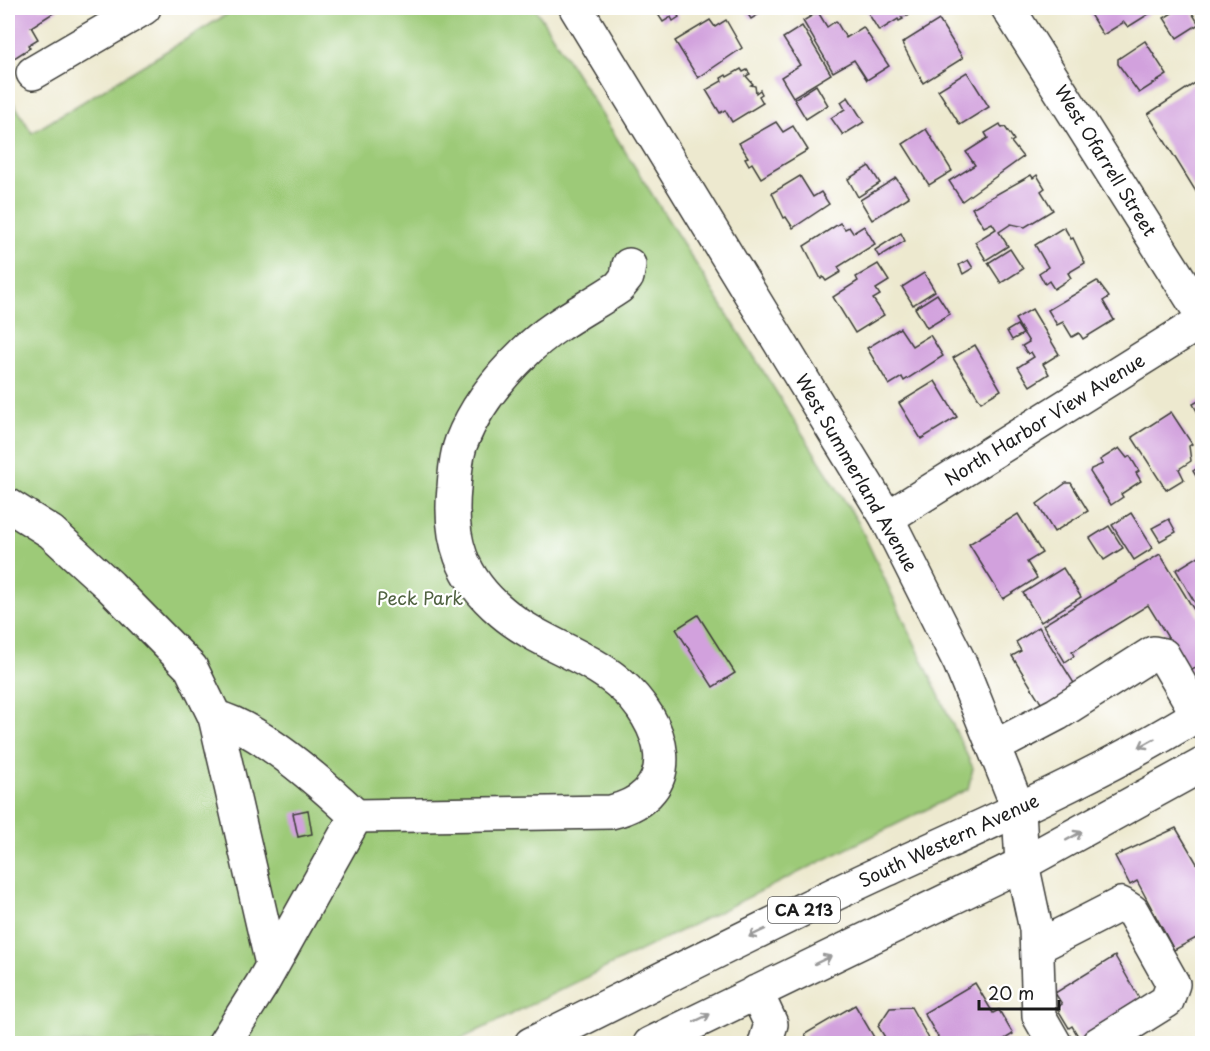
<svg xmlns="http://www.w3.org/2000/svg" width="1210" height="1051" font-family="'Playpen Sans',sans-serif">
<style>
.green{fill:#9dca78;stroke:#5c734a;stroke-width:1.5}
.building{fill:#d2a1dd}
.lines{fill:none;stroke-linecap:round;stroke-linejoin:round}
.minor-casing{stroke:#3b3b37;stroke-width:36}
.major-casing{stroke:#3b3b37;stroke-width:36}
.minor{stroke:#fff;stroke-width:33}
.major{stroke:#fff;stroke-width:33}
.oneway{stroke:#999}
.labels{text-anchor:middle;stroke-width:4.5;stroke-linejoin:round;paint-order:stroke}
.shield{fill:#fff;stroke:#606060;stroke-width:1.5}
.shield-label{font-size:16px;font-weight:bold;fill:#1c1c1c}
.street-label{font-size:18px;fill:#1c1c1c;stroke:#fff}
.park-label{font-size:18px;fill:#506241;stroke:#fff}
</style>
<rect width="100%" height="100%" fill="#fff"/>
<filter id="ink" filterUnits="userSpaceOnUse"><feTurbulence type="fractalNoise" baseFrequency=".0167" numOctaves="2"/><feDisplacementMap in="SourceGraphic" scale="12" xChannelSelector="R" yChannelSelector="G"/><feConvolveMatrix kernelMatrix="1 2 1 2 8 2 1 2 1" color-interpolation-filters="sRGB"/></filter>
<filter id="wash" filterUnits="userSpaceOnUse"><feTurbulence type="fractalNoise" baseFrequency=".008" numOctaves="4" result="noise"/><feDisplacementMap in="SourceGraphic" scale="24" xChannelSelector="R" yChannelSelector="G"/><feGaussianBlur stdDeviation="1.35" result="paint"/><feColorMatrix in="noise" values="0 0 0 0 0 0 0 0 0 0 0 0 0 0 0 0 0 1.4 0 .05"/><feComposite in="paint" operator="in"/></filter>
<g filter="url(#wash)">
<rect width="100%" height="100%" fill="#ede9cf"/>
<path class="green" d="M237 8H535L858 522 973 768 968 789 453 1043H8V94L32 133Z"/>
<g id="blocks">
<g class="building">
<path d="M8 8H57L58 10 31 27 38 39 28 45 30 48 8 62Z"/>
<path d="M654 8H689L677 14 679 17 673 21 671 17 663 22Z"/>
<path d="M744 8H769L751 19Z"/>
<path d="M865 8H917L908 16 901 17 903 19 899 21 898 19 879 31Z"/>
<path d="M1086 8H1149L1152 12 1128 27 1124 22 1103 35Z"/>
<path d="M1180 8H1189L1199 24 1177 38 1164 18Z"/>
<path d="M818 12 827 27 836 21 846 38 863 27 889 66 867 80 854 60 833 72 803 21Z"/>
<path d="M710 20 715 27 726 20 742 48 698 78 675 41Z"/>
<path d="M939 20 963 58 923 83 902 43Z"/>
<path d="M802 26 831 74 793 97 781 77 800 65 783 38Z"/>
<path d="M1145 41 1167 75 1139 93 1118 64V59Z"/>
<path d="M741 69 743 72 747 70 750 74 746 76 753 84 751 85 755 86 756 93 760 90 762 94 759 96 763 103 732 122 725 110 720 113 706 90 722 81 721 78 726 75 727 77Z"/>
<path d="M967 72 989 107 960 125 938 90Z"/>
<path d="M1198 81 1202 89V192L1198 195 1148 114Z"/>
<path d="M816 85 828 105 806 119 794 99Z"/>
<path d="M848 97 864 122 843 135 831 118 845 109 841 102Z"/>
<path d="M776 122 783 132 793 126 808 150 761 178 752 163 749 165 745 158 748 157 739 143Z"/>
<path d="M1000 124 1002 128 1005 127 1014 140 1011 142 1023 157 962 201 949 181 975 165 966 152 988 138 985 133Z"/>
<path d="M926 129 952 171 929 185 903 144Z"/>
<path d="M869 166 880 183 858 197 848 179Z"/>
<path d="M1031 175 1033 178 1037 175 1045 188 1041 191 1053 210 1025 227 1011 224 999 232 1008 246 986 260 975 242 996 229 992 223 984 227 972 208Z"/>
<path d="M800 176 813 197 821 192 829 204 793 228 786 217 784 218 772 193Z"/>
<path d="M896 178 909 197 872 220 860 200Z"/>
<path d="M840 223 845 229 849 227 853 233 864 226 875 244 838 267 841 272 826 281 823 277 821 279 804 246Z"/>
<path d="M1064 227 1071 239 1073 238 1085 263 1068 273 1071 278 1054 289 1049 281 1045 284 1039 273 1048 267 1035 245Z"/>
<path d="M901 233 905 241 879 257 875 250Z"/>
<path d="M1010 249 1023 269 1001 283 988 263Z"/>
<path d="M968 260 973 268 963 274 959 265Z"/>
<path d="M878 264 889 281 876 289 880 295 873 299 884 315 855 333 833 297 858 281 856 277Z"/>
<path d="M924 273 935 291 913 305 902 287Z"/>
<path d="M1097 281 1109 297 1103 301 1114 320 1083 339 1079 333 1072 337 1063 322 1057 325 1048 310Z"/>
<path d="M937 294 950 314 927 328 915 308Z"/>
<path d="M1032 309 1059 354 1043 364 1049 374 1030 386 1018 367 1034 357 1031 352 1028 354 1022 346 1029 342 1015 319Z"/>
<path d="M1017 325 1023 334 1012 340 1007 331Z"/>
<path d="M900 328 912 346 930 335 943 356 904 381 902 377 889 385 867 348Z"/>
<path d="M975 345 1001 390 981 402 953 358Z"/>
<path d="M935 381 957 417 921 439 899 403Z"/>
<path d="M1202 399V420L1193 404Z"/>
<path d="M1171 412 1192 444 1189 446 1191 461 1179 469 1184 479 1166 490 1132 437Z"/>
<path d="M1119 448 1127 458 1130 456 1139 471 1136 473 1141 481 1121 494 1123 497 1111 505 1090 472 1091 469 1103 464 1100 460Z"/>
<path d="M1202 465V486L1193 471Z"/>
<path d="M1066 483H1071L1088 511 1054 532 1037 504Z"/>
<path d="M1131 513 1153 548 1134 560 1112 525Z"/>
<path d="M1018 514 1042 553 1027 562 1037 578 1003 599 969 544Z"/>
<path d="M1169 519 1176 532 1160 541 1152 528Z"/>
<path d="M1109 526 1123 548 1104 560 1090 538Z"/>
<path d="M1160 554 1202 623V664L1189 672 1148 605 1072 652 1074 656 1065 662 1043 625Z"/>
<path d="M1202 554V615L1176 570Z"/>
<path d="M1063 568 1081 597 1041 622 1023 593Z"/>
<path d="M698 615 735 673 713 687 676 629Z"/>
<path d="M1039 627 1077 688 1044 708 1012 656 1021 651 1016 642Z"/>
<path d="M308 810 312 834 298 837 293 813Z"/>
<path d="M1176 828 1202 872V935L1174 950 1137 881 1130 885 1115 856Z"/>
<path d="M1115 956 1142 1003 1081 1041 1072 1026 1069 1028 1057 1008 1062 1004 1055 993Z"/>
<path d="M975 983 993 1013 999 1010 1013 1034 1003 1040 1005 1044H942L924 1013Z"/>
<path d="M855 1005 878 1044H810L805 1034Z"/>
<path d="M911 1007 932 1044H889L878 1026 890 1008Z"/>
<path d="M1202 1035V1044H1192L1191 1042Z"/>
</g>
</g>
</g>
<g filter="url(#ink)">
<use href="#blocks" fill-opacity="0" stroke="#3b3b37" stroke-width="1.5"/>
<g class="lines">
<defs>
<g id="minor">
<path d="M1008 8 1202 315"/>
<path d="M33 73 144 8"/>
<path d="M8 505 51 532 110 586 191 668 215 717 272 964"/>
<path d="M887 518 1202 321"/>
<path d="M215 717C258 727 323 785 356 816L611 812C687 794 665 721 618 682 583 653 537 642 502 612 461 578 449 539 454 488 455 473 456 457 461 443 474 409 500 376 526 351 552 325 588 308 619 287L627 277 629 265"/>
<path d="M994 747 1057 714 1153 653 1163 655 1198 715"/>
<path d="M1022 864 1036 929 1039 1016 1055 1044"/>
<path d="M1037 947 1121 904 1132 911 1173 984 1167 1001 1098 1044"/>
<path d="M756 992 771 1024 765 1044"/>
<path d="M224 1044 262 984 356 816"/>
</g>
<g id="major">
<path d="M576 8 887 518 960 663 1019 810 1022 864"/>
<path d="M531 1044C649 986 766 925 886 870 993 821 1102 774 1202 712"/>
<path d="M650 1044 1022 864 1202 765"/>
</g>
</defs>
<use href="#minor" class="minor-casing"/>
<use href="#major" class="major-casing"/>
<use href="#minor" class="minor"/>
<use href="#major" class="major"/>
</g>
<defs><path id="oneway-shaft" d="M-6 0H5M1.5-3L5.5 0L1.5 3" fill="none" stroke-width="1.6" stroke-linecap="round" stroke-linejoin="round" transform="scale(1.5)"/></defs>
<g class="oneway">
<use href="#oneway-shaft" transform="translate(1147 743) rotate(151)"/>
<use href="#oneway-shaft" transform="translate(1074 836) rotate(-29)"/>
<use href="#oneway-shaft" transform="translate(757 933) rotate(154)"/>
<use href="#oneway-shaft" transform="translate(823 960) rotate(-26)"/>
<use href="#oneway-shaft" transform="translate(702 1018) rotate(-26)"/>
</g>
</g>
<g class="labels">
<rect class="shield" x="768" y="897" width="72" height="26" rx="4.5"/>
<g class="shield-label">
<text x="804" y="916">CA 213</text>
</g>
<g class="street-label">
<text transform="translate(1105 161) rotate(58)" y="6">West Ofarrell Street</text>
<text transform="translate(1045 420) rotate(-32)" y="6">North Harbor View Avenue</text>
<text transform="translate(856 473) rotate(60)" y="6">West Summerland Avenue</text>
<text transform="translate(949 841) rotate(-25)" y="6">South Western Avenue</text>
</g>
<g class="park-label">
<text x="420" y="605">Peck Park</text>
</g>
</g>
<rect width="1210" height="1051" fill="none" stroke="#fff" stroke-width="30"/>
<path d="M979 1000v9h80v-9" fill="none" stroke="#1c1c1c" stroke-width="3"/>
<text x="988" y="1000" font-size="18" fill="#1c1c1c" stroke="#ffffff" stroke-width="4.5" paint-order="stroke">20 m</text>
</svg>
